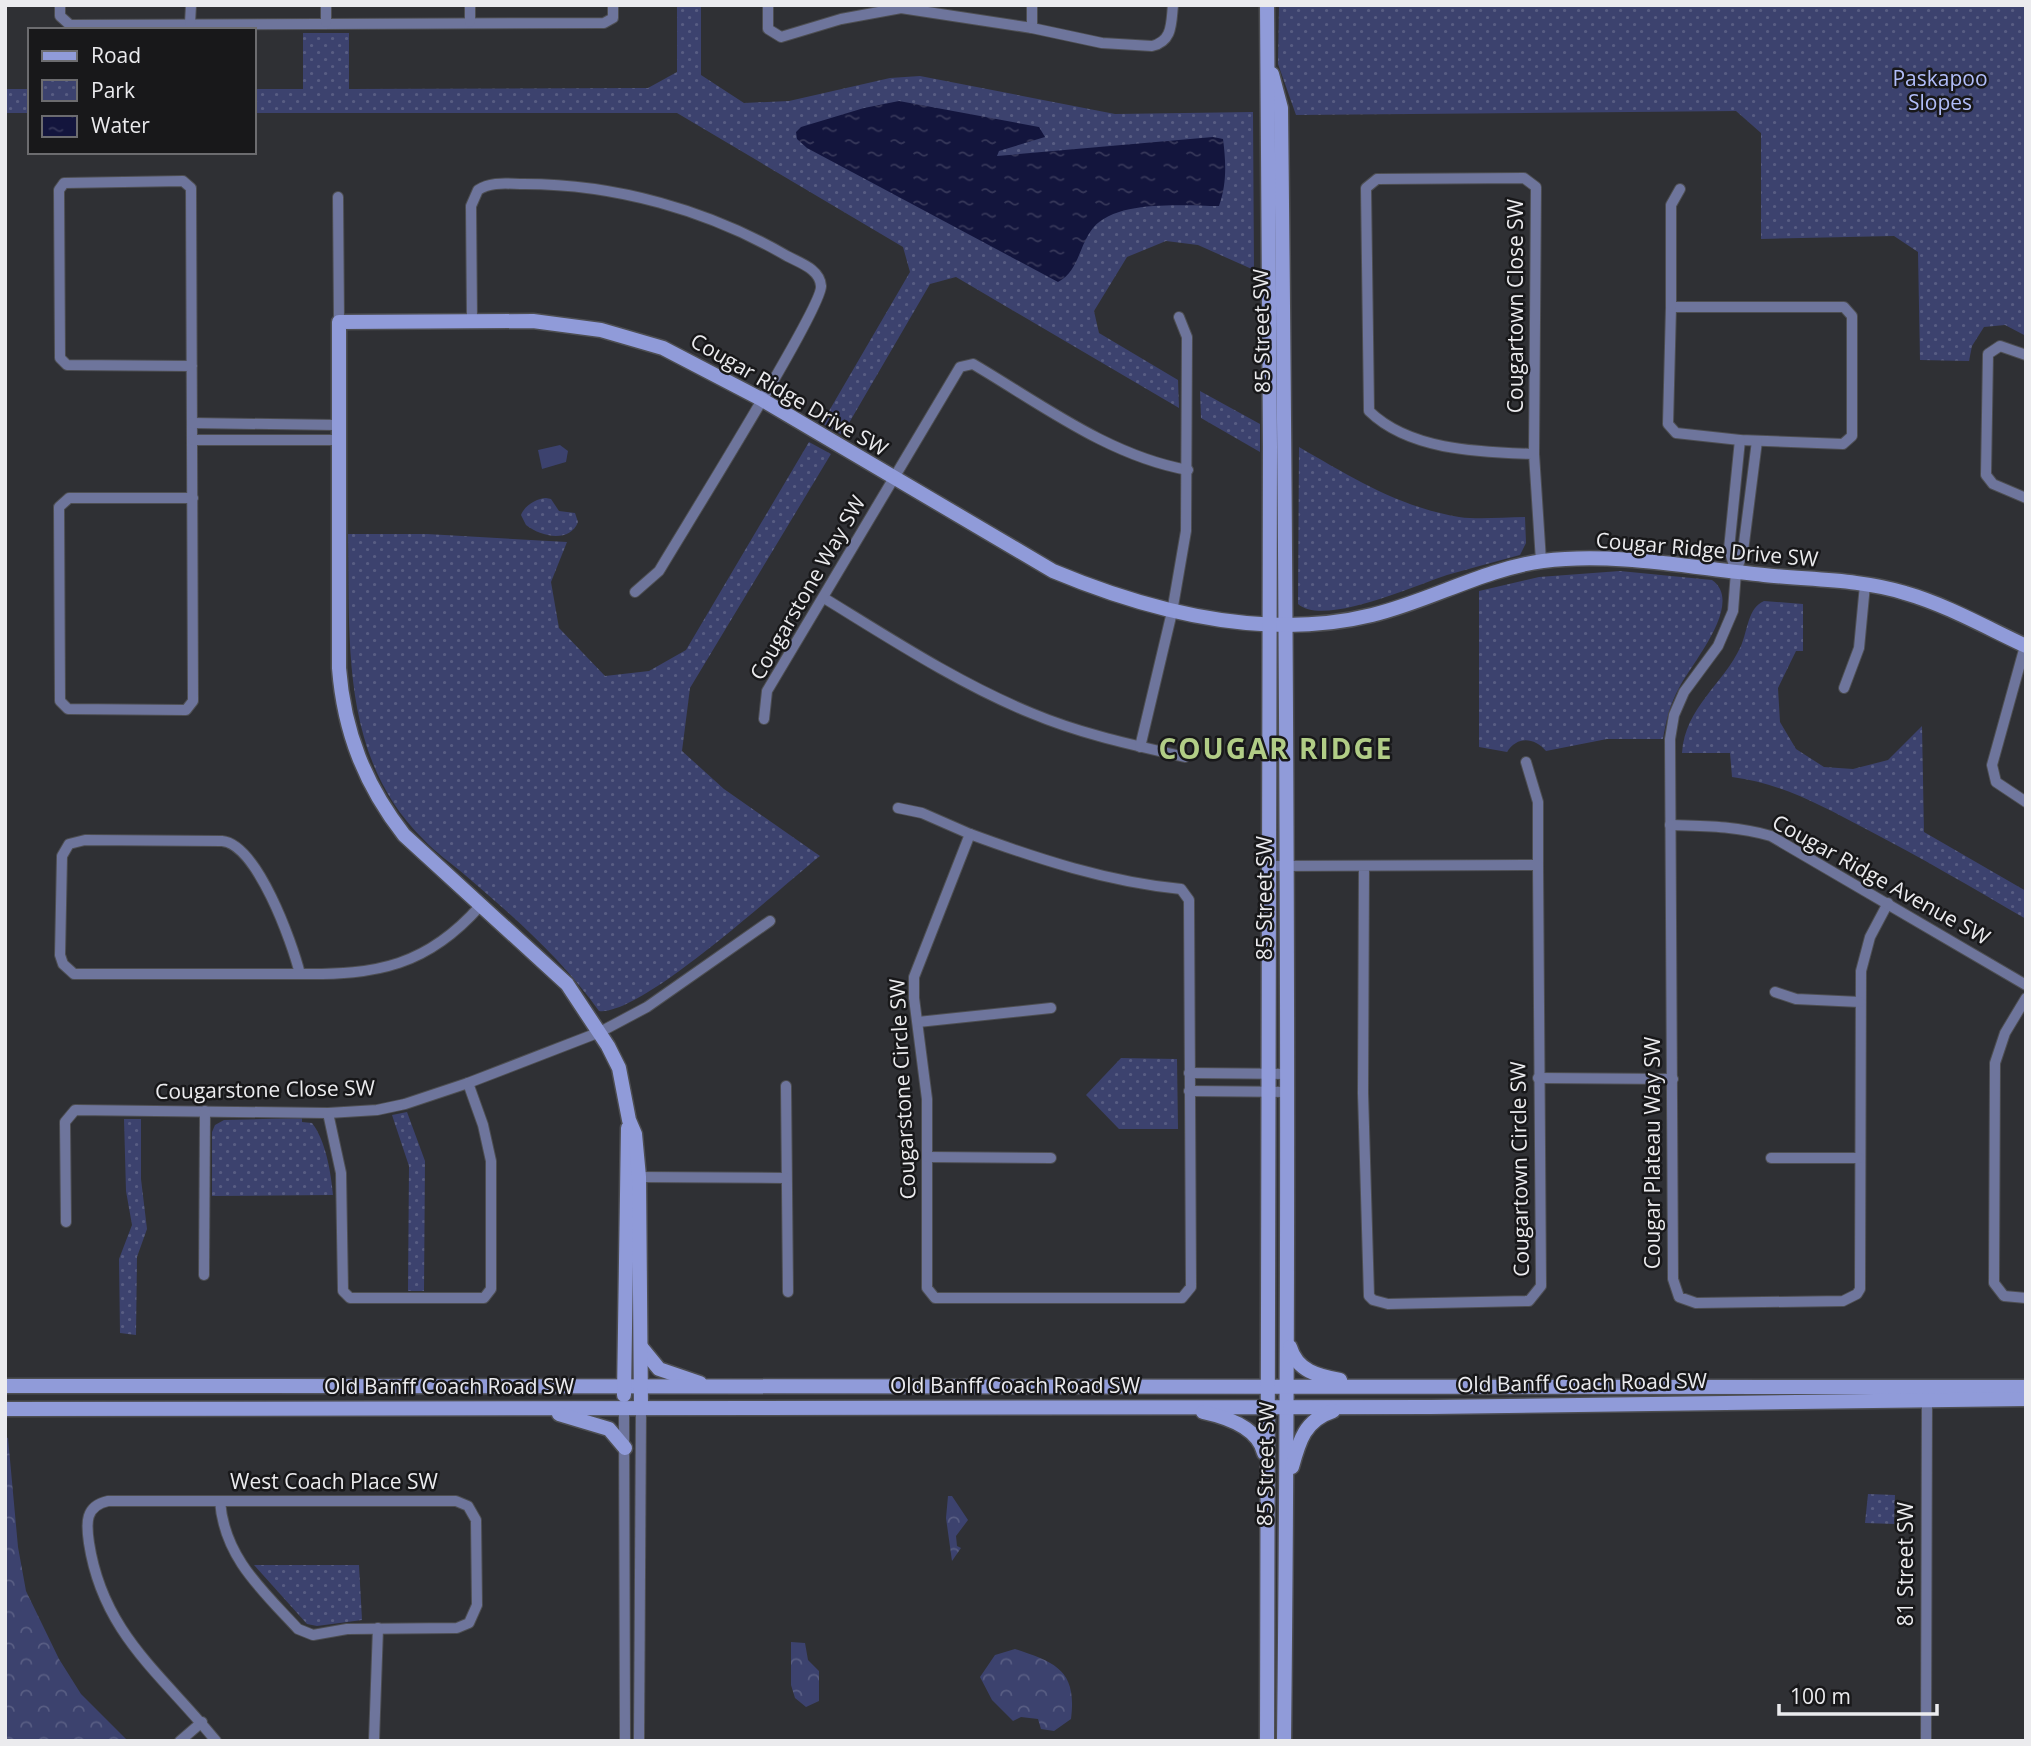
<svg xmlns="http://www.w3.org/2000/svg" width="2031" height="1746" font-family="'Open Sans',sans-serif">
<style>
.green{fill:#3c426e}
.forest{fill:url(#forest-crowns)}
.park{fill:url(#park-dots)}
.water{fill:url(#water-ripples)}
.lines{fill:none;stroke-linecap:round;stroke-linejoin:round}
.street-casing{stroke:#4d4e52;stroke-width:12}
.secondary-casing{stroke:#4d4e52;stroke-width:17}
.street{stroke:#6e759c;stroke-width:10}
.secondary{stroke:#909bd9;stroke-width:14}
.labels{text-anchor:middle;stroke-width:5;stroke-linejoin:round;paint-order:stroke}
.park-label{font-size:21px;fill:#b2bef9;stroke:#18181a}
.street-label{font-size:21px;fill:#ebebee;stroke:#18181a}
.district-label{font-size:28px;font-weight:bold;letter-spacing:2px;fill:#b1cd86;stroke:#18181a}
</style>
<defs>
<pattern id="forest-crowns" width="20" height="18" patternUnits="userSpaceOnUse" patternTransform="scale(1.75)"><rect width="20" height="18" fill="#3c426e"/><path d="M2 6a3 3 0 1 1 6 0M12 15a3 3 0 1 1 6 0" fill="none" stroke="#585d83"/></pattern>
<pattern id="park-dots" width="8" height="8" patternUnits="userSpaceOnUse" patternTransform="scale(1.75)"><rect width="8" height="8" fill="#3c426e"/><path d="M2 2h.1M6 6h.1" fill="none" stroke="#585d83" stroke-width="1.8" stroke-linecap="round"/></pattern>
<pattern id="water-ripples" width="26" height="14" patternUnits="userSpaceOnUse" patternTransform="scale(1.75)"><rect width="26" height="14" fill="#13153d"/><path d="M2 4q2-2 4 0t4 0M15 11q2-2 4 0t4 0" fill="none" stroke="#363759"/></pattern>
</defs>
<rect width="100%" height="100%" fill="#2f3034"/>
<path class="green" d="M560 445 568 451 566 462 542 469 538 450Z"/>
<g class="forest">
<path d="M5 1437 8 1438 18 1547 26 1591 59 1659 81 1694 128 1741H5Z"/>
<path d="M948 1496H952L968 1520 956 1536 957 1546 961 1548 952 1561 946 1518Z"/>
<path d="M791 1642 805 1643 808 1660 819 1671V1701L806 1707 795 1698 791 1685Z"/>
<path d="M1015 1649C1057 1663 1077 1671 1071 1719L1054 1731 1041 1729 1038 1719 1021 1717 1013 1721 992 1700 980 1677 995 1655Z"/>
</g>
<g class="park">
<path d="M677 5H701V75L744 103 789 101 890 78 920 76 1115 114 1253 112 1254 270 1198 245 1166 241 1127 257 1094 311 1099 333 1178 380 1179 408 956 277 930 284 842 435 822 423 910 272 903 247 677 113H254V89H303V33H349V89L648 88 677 72Z"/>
<path d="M1279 5H2026V336L2005 325 1984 327 1972 346 1969 361 1920 360 1918 252 1894 236 1761 239V133L1736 111 1296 115 1278 64Z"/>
<rect x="5" y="89" width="25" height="24"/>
<path d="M1200 391 1260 424V452L1201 418Z"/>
<path d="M809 442 831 454 690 688 682 751 724 789 820 856C782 886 641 1017 599 1011 562 959 513 916 465 875 451 863 436 853 424 840 340 758 350 642 348 534H427L567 542 551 582 559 628 605 676 649 671 686 650Z"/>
<path d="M1299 447C1351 477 1399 507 1459 517 1480 520 1503 517 1525 517L1526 543 1520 555C1495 562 1471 568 1447 575 1416 585 1324 627 1298 604Z"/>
<path d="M546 498 551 499 559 511 575 513 578 522C570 543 541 537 526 525L521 515C524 506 537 498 546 498Z"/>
<path d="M1620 571 1712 580C1745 603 1691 664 1679 688 1670 704 1666 721 1663 739H1607L1546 751C1534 737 1517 736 1507 752L1479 747V591L1539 577Z"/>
<path d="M1764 601 1803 604V651H1796L1778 688 1780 722 1796 749 1824 767 1853 769 1888 760 1922 726 1924 832 2026 891V919C1973 888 1920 857 1866 829 1822 806 1781 783 1732 777L1730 753H1682C1685 707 1723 685 1741 646 1748 629 1748 608 1764 601Z"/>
<path d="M1121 1058 1177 1059 1178 1129H1119L1086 1095Z"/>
<path d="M407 1112 425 1161 424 1291H408L409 1166 392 1115Z"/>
<path d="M302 1118V1122L312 1123C326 1141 331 1173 333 1195L212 1196V1132L215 1125 224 1120Z"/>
<path d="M124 1119H141V1179L147 1229 137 1257 136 1335 120 1333 119 1259 132 1225 126 1191Z"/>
<path d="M1868 1494 1895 1495 1894 1524 1865 1523Z"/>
<path d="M254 1565H359L362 1620 317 1626 307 1624Z"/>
</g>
<path class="water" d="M899 101 1039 127 1045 137 999 151 997 156 1213 137 1223 139C1226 162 1227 184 1219 206 1185 206 1117 199 1093 228 1079 245 1079 271 1058 282L807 148 797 139 796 132 801 127 864 108Z"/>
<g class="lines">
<defs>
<g id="street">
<path d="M60 5V16L70 25 604 23 613 18V5"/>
<path d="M470 5V22"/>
<path d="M768 5V29L781 37 841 19 901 8 1032 28V5"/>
<path d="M326 22V5"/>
<path d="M190 23 191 5"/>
<path d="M1032 28 1102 43 1152 46C1173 41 1171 23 1173 5"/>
<path d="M338 197 339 322"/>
<path d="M1671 307H1844L1852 316V436L1843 444 1740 440 1676 433 1668 424Z"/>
<path d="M1671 307V205L1680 189"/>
<path d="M472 321 471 206 478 190C492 181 508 184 524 184 615 184 708 210 787 256 800 263 820 269 821 286 823 307 680 535 659 571L635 592"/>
<path d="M2026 355 2000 346 1988 354 1986 475 1993 484 2026 498"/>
<path d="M192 366 67 365 60 358 59 190 64 183 183 181 191 188C192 359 193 530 193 701L186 710 68 709 60 701 59 507 69 498H193"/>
<path d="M192 423 337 425"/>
<path d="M193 440H338"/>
<path d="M1740 440 1729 549 1736 572 1733 611 1718 646 1684 692 1674 715 1670 739 1673 1279 1679 1297 1696 1303 1843 1301 1857 1294 1860 1289 1861 971 1870 937 1888 903"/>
<path d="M1534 454C1481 452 1410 451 1369 411L1366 188 1377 179 1524 178 1536 187 1534 454 1541 561"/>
<path d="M1736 572 1743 551 1757 441"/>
<path d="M824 598C891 639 958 683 1031 713 1081 734 1133 745 1185 757"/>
<path d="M2025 646 1992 765 1996 782 2026 802"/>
<path d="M1844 688 1859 648 1865 585"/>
<path d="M764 719 767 691 960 367 973 364C1041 404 1109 456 1188 470"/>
<path d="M1140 747 1172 612 1186 531 1187 337 1179 317"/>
<path d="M1526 762 1538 802V865"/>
<path d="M898 808 922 813 970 834"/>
<path d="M1670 825C1705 826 1737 826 1771 836L2026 985"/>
<path d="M970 834C1038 859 1108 882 1181 889L1189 900 1191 1287 1182 1298H935L927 1288V1099L914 998V977Z"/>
<path d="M1269 866 1538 865 1541 1286 1529 1301 1388 1304 1373 1300 1369 1296 1363 1093 1364 866"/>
<path d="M300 974H74L63 964 60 955 62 856 69 844 85 840 222 841C257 844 292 942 300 974 377 975 427 966 480 906"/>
<path d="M1775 992 1796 999 1860 1002"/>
<path d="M2026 998 2005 1033 1995 1063 1994 1283 2004 1296 2026 1298"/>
<path d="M918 1022 1051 1008"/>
<path d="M1189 1073 1287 1074"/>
<path d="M1538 1078 1673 1079"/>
<path d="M786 1086 788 1292"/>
<path d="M1189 1091 1286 1092"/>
<path d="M328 1113 341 1173 343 1291 350 1298H484L491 1289V1161L483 1125 468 1083"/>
<path d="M927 1157 1051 1158"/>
<path d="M1771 1158H1859"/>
<path d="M634 1177 786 1178"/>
<path d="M66 1222 65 1122 75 1110 328 1113 377 1110 405 1104 468 1083 600 1032 647 1007 770 921"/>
<path d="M204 1275 205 1111"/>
<path d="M624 1409 625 1741"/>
<path d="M180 1741 202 1722"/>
<path d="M216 1741C162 1674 103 1634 89 1543 86 1523 85 1506 108 1501H456L468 1506 476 1520 477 1605 469 1623 457 1628 347 1629 313 1635 298 1629C262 1590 224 1557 220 1501"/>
<path d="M374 1741 378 1628"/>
<path d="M639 1741 641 1408"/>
<path d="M1926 1741 1927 1394"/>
</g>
<g id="secondary">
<path d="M1272 74 1281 108C1287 653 1290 1197 1284 1741"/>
<path d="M641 1347 659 1369 700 1383"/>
<path d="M1290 1347C1297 1371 1318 1376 1340 1380"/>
<path d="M5 1386 2026 1387"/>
<path d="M624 1395 628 1128"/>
<path d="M641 1408 639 1177 635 1134 629 1120 619 1068 608 1046 567 984 404 835C365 785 344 732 339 668V322L533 321 601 330 663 348 761 399 1053 571C1151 612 1266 641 1372 615 1430 601 1484 569 1543 561 1616 552 1692 568 1764 575 1810 580 1861 579 1905 593 1947 605 1987 628 2026 646"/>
<path d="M5 1409 1431 1407 2026 1399"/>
<path d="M1203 1412C1226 1417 1258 1427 1264 1453"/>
<path d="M559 1414 609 1429 625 1448"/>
<path d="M1292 1467C1299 1441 1305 1420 1333 1411"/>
<path d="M1267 1741 1270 446 1267 5"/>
</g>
</defs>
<use href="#street" class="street-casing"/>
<use href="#secondary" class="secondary-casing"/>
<use href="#street" class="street"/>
<use href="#secondary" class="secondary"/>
</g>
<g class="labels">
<g class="park-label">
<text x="1940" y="86">Paskapoo<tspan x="1940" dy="24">Slopes</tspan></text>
</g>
<g class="street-label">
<text transform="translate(1516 306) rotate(-90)" y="7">Cougartown Close SW</text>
<text transform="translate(1262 331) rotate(-91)" y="7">85 Street SW</text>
<text transform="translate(789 395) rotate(30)" y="7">Cougar Ridge Drive SW</text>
<text transform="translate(1707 550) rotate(5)" y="7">Cougar Ridge Drive SW</text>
<text transform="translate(808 588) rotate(-60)" y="7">Cougarstone Way SW</text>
<text transform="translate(1881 880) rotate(29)" y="7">Cougar Ridge Avenue SW</text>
<text transform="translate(1265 898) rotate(-90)" y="7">85 Street SW</text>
<text transform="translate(903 1089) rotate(-93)" y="7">Cougarstone Circle SW</text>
<text transform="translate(265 1090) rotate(-1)" y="7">Cougarstone Close SW</text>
<text transform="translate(1653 1153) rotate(-90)" y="7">Cougar Plateau Way SW</text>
<text transform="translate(1520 1169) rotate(-91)" y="7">Cougartown Circle SW</text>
<text transform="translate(1582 1383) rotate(-1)" y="7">Old Banff Coach Road SW</text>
<text x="1015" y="1393">Old Banff Coach Road SW</text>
<text x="449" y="1394">Old Banff Coach Road SW</text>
<text transform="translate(1266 1464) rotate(-89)" y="7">85 Street SW</text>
<text x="334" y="1489">West Coach Place SW</text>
<text transform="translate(1906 1564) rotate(-90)" y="7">81 Street SW</text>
</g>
<g class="district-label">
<text x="1276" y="759">COUGAR RIDGE</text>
</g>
</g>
<rect width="2031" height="1746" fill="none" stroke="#ebebee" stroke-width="14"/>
<rect x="28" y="28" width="228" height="126" fill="#18181a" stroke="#6c6c6f" stroke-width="2"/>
<rect x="42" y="51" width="35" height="10" fill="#909bd9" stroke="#6c6c6f" stroke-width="2"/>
<text x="91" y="63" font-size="21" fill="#ebebee">Road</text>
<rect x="42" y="80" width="35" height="21" fill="url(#park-dots)" stroke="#6c6c6f" stroke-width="2"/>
<text x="91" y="98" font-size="21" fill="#ebebee">Park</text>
<rect x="42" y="116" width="35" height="21" fill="url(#water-ripples)" stroke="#6c6c6f" stroke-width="2"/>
<text x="91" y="133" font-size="21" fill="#ebebee">Water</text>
<path d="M1779 1704v10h158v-10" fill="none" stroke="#ebebee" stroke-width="3.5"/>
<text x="1790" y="1704" font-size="21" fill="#ebebee" stroke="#18181a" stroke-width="5" paint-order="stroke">100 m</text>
</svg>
